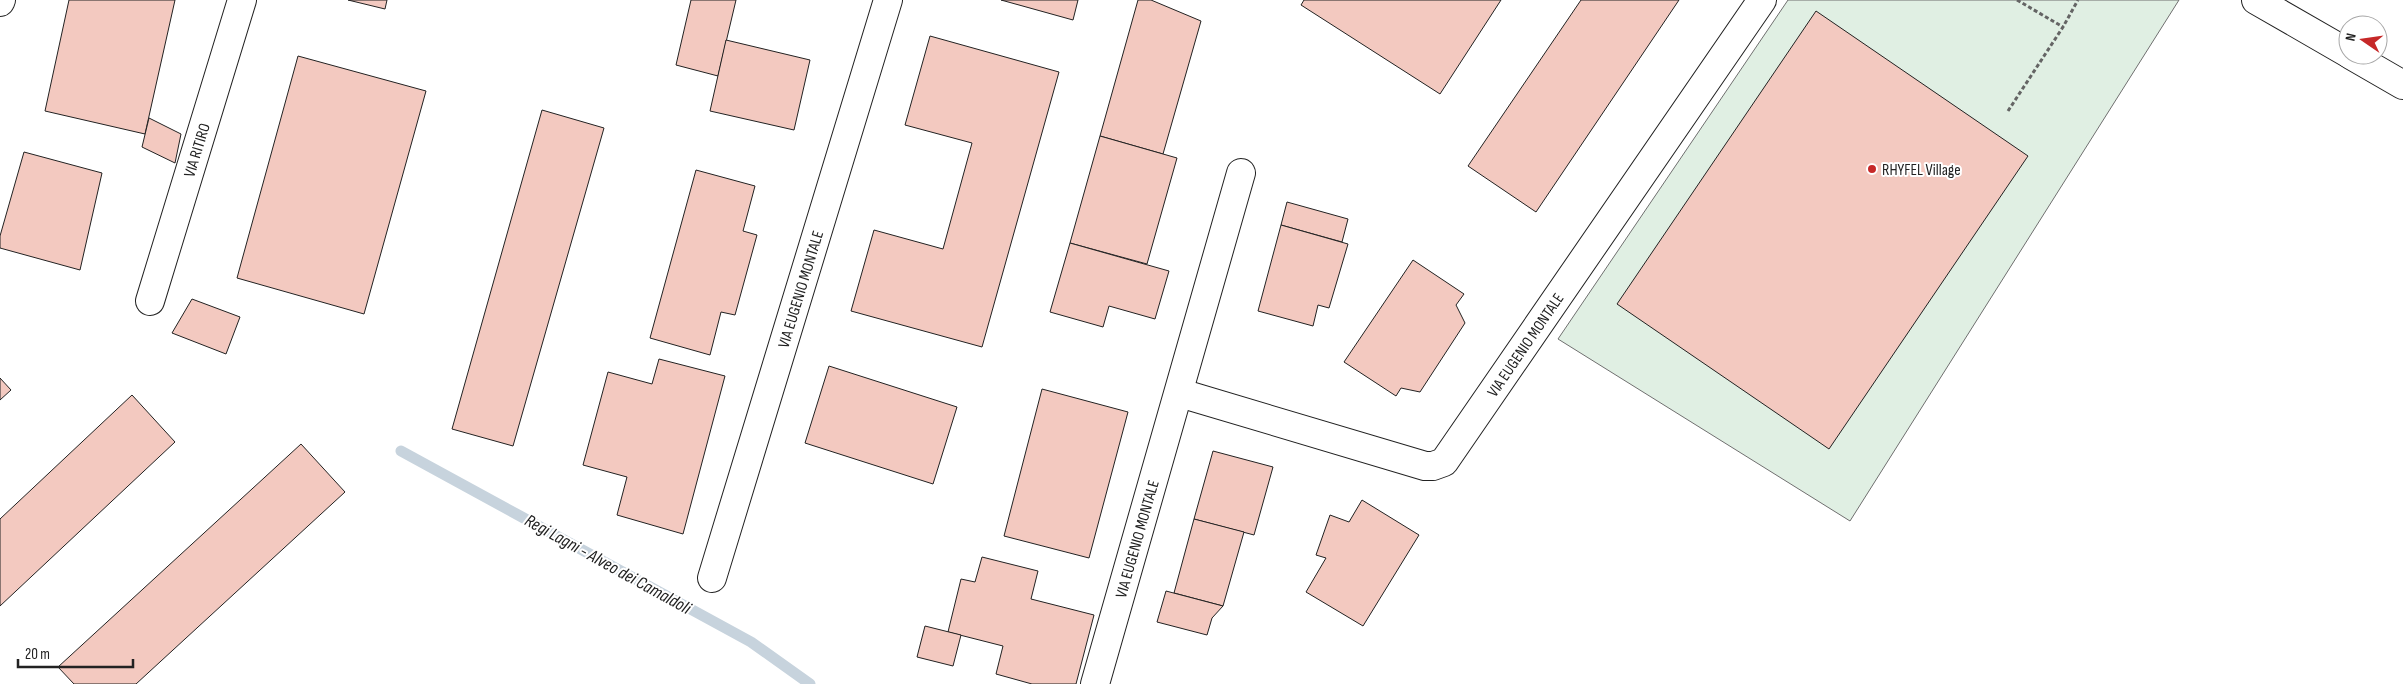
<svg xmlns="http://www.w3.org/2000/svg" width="2403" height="684" font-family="'Sofia Sans Condensed',sans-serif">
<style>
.green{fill:#e0efe3;stroke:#6f6f6f}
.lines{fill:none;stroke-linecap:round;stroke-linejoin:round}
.stream{stroke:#c7d3dd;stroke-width:11}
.building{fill:#f3c9c0;stroke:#222}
.minor-casing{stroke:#222;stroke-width:30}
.path{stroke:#646464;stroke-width:3;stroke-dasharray:4 2.5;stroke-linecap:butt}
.minor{stroke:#fff;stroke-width:28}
.poi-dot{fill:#c62828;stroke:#fff;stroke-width:2}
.labels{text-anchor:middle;stroke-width:4;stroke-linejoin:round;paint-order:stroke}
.street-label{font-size:16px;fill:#222;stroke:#fff}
.poi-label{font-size:16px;fill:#222;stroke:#fff;text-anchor:start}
.water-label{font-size:18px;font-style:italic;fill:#222;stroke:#fff}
</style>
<rect width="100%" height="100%" fill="#fff"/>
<path class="green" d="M1788 0H2179L1850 521 1558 339Z"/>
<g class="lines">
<path class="stream" d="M401 451 751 642 810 684"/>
</g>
<g class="building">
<path d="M69 0H175L145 134 45 111Z"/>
<path d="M348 0H387L385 9Z"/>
<path d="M691 0H736L718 76 676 65Z"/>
<path d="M1001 0H1078L1073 20Z"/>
<path d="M1138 0H1151L1201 21 1163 154 1100 136Z"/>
<path d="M1304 0H1501L1440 94 1301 5Z"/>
<path d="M1581 0H1679L1536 212 1468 166Z"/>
<path d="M1816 11 2028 156 1829 449 1617 304Z"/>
<path d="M930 36 1059 72 982 347 851 311 874 230 943 249 972 143 905 125Z"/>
<path d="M726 40 810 60 794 130 710 111Z"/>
<path d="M298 56 426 91 364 314 237 278Z"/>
<path d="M542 110 604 128 513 446 452 429Z"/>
<path d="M149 118 181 134 175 163 142 147Z"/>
<path d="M1100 136 1177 158 1147 264 1070 243Z"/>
<path d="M24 152 102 173 80 270 0 248V236Z"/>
<path d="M696 170 755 186 743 231 757 235 735 315 721 312 710 355 650 338Z"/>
<path d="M1287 202 1348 219 1342 242 1281 225Z"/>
<path d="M1281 225 1348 244 1329 308 1318 305 1313 326 1258 311Z"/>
<path d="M1070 243 1169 271 1155 319 1109 306 1103 327 1050 312Z"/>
<path d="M1413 260 1464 294 1456 305 1465 323 1420 392 1401 388 1396 396 1344 362Z"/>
<path d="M192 299 240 317 226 354 172 333Z"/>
<path d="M659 359 725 376 683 534 617 515 627 477 583 465 608 372 652 384Z"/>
<path d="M829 366 957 407 933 484 805 443Z"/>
<path d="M0 378 11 390 0 400Z"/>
<path d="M1042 389 1128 412 1089 558 1004 536Z"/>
<path d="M132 395 175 442 0 606V519Z"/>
<path d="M301 444 345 492 136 684H74L58 667Z"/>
<path d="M1213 451 1273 467 1254 535 1194 519Z"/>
<path d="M1362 500 1419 535 1363 626 1306 592 1326 558 1316 555 1330 515 1349 522Z"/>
<path d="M1194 519 1244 532 1223 606 1174 593Z"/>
<path d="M982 557 1038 571 1031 599 1094 615 1076 684H1032L996 674 1003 646 948 632 961 579 975 582Z"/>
<path d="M1166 591 1223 606 1212 618 1207 635 1157 622Z"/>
<path d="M925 626 961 635 953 666 917 657Z"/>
</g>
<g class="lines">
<defs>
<g id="minor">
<path d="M2256 0 2348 53"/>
<path d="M0 2 1 0"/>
<path d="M2351 55 2403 85"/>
<path id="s1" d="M150 301 242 0"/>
<path id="s2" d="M1180 393 1425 466H1433L1444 462 1762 0"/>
<path id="s3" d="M712 578 888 0"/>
<path id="s4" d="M1095 684 1241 173"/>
</g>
</defs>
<use href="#minor" class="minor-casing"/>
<g class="path">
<path d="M2017 0 2063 27"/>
<path d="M2008 111 2063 27 2078 0"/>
</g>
<use href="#minor" class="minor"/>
</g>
<circle class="poi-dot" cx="1872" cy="169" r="5"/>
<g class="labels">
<g class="street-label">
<text dy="6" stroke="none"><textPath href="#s1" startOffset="158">VIA RITIRO</textPath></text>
<text dy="6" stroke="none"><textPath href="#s3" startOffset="302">VIA EUGENIO MONTALE</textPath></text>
<text dy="6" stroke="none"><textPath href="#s2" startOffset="418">VIA EUGENIO MONTALE</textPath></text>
<text dy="6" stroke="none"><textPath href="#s4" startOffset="151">VIA EUGENIO MONTALE</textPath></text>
</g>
<g class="poi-label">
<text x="1882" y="175">RHYFEL Village</text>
</g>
<g class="water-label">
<text transform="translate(608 564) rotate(29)" y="6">Regi Lagni - Alveo dei Camaldoli</text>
</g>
</g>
<g transform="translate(2363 40) rotate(283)"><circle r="24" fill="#ffffff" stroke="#a7a7a7"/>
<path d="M0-4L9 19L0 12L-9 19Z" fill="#c62828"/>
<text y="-8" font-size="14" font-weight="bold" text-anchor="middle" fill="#222222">N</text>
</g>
<path d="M18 659v8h115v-8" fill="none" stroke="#222222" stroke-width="2.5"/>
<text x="25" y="659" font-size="15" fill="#222222" stroke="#ffffff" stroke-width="4" paint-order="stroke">20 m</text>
</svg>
